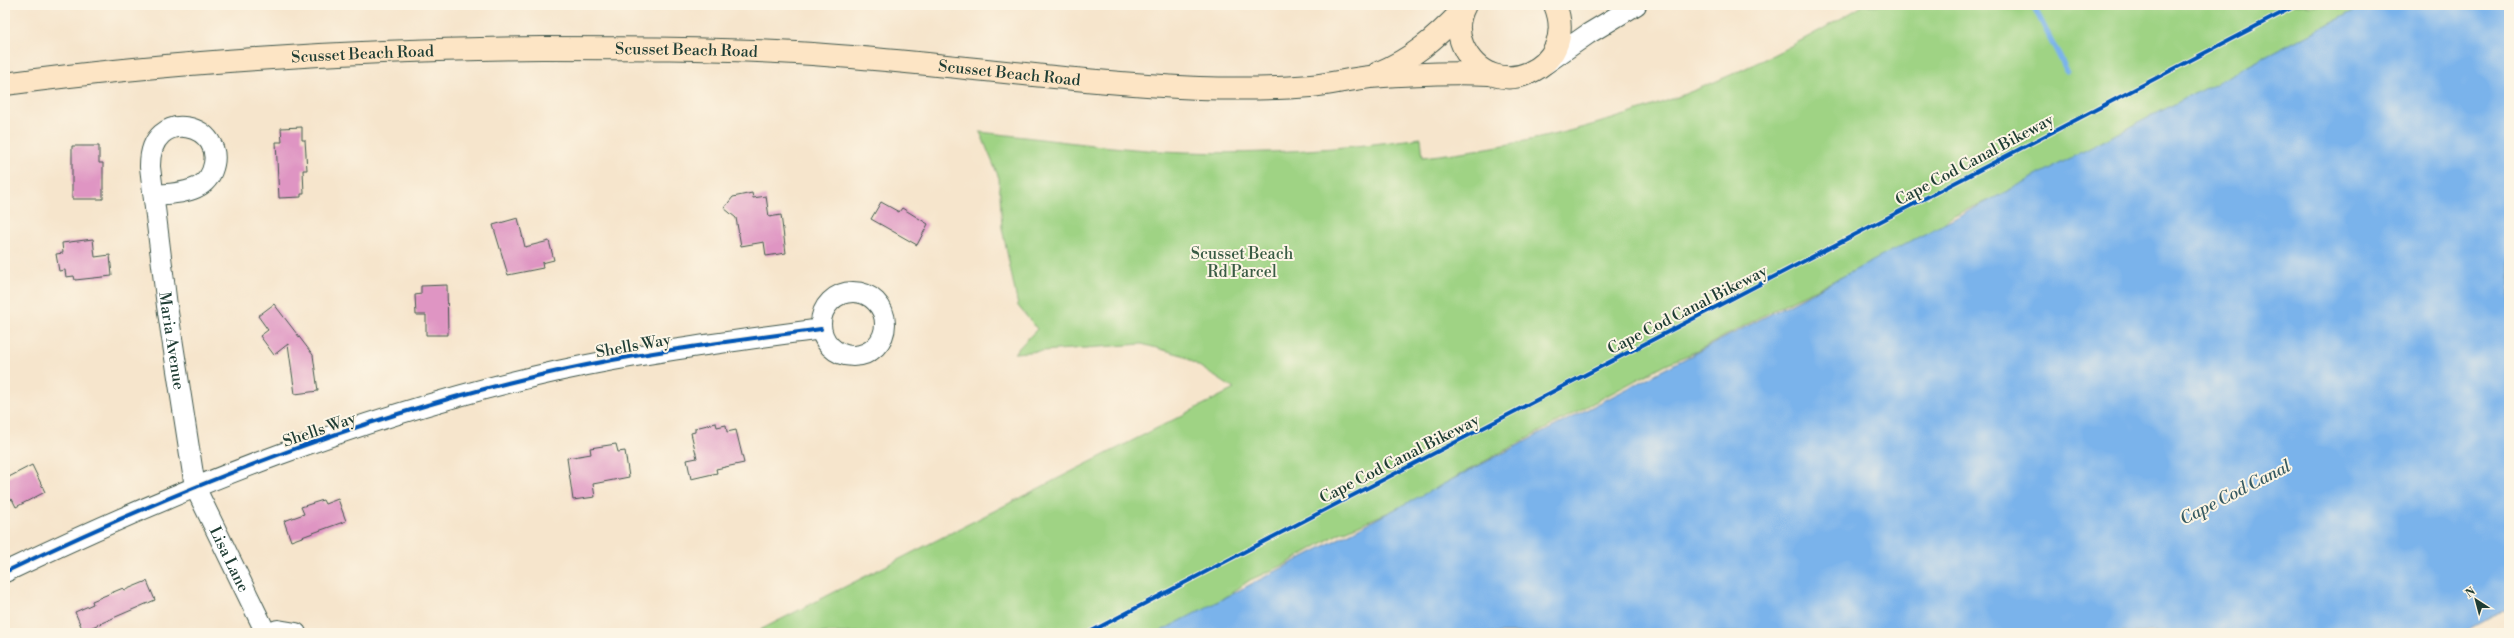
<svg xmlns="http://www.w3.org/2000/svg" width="2514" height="638" font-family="'Libre Bodoni',serif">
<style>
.green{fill:#9fd384;stroke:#5f885c}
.water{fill:#7ab3eb;stroke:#4c7890}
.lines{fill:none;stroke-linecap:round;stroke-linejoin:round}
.stream{stroke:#7ab3eb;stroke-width:5.5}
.building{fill:#df95c3}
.street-casing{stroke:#3f564b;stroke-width:22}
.secondary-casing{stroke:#3f564b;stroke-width:24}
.street{stroke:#fff;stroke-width:20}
.secondary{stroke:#fde5c5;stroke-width:22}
.cycleway-casing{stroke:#fcf5e5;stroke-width:6}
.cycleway{stroke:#0057b8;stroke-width:4}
.labels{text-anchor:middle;stroke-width:4;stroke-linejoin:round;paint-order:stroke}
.street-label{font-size:16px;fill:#1f3d34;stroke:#fcf5e5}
.park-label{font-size:16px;fill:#395b44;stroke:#fcf5e5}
.water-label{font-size:17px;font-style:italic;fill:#365a62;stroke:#fcf5e5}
</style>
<rect width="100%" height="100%" fill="#fcf5e5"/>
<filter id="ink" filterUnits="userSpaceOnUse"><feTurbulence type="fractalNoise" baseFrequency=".025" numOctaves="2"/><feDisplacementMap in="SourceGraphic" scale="8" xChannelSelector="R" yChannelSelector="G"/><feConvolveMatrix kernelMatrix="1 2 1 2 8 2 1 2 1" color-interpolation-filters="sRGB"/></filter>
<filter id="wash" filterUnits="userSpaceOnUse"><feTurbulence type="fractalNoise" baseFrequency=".012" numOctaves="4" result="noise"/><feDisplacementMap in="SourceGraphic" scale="16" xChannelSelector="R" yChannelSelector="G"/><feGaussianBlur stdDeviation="0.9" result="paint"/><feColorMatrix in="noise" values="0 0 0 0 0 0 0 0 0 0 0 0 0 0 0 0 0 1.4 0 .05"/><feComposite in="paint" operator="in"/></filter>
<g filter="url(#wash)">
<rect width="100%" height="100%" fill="#f6e5cc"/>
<path class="green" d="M1864 5H2365L2005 194 1954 215 1926 237 1791 301 1695 352 1666 364 1461 474 1417 500 1338 534 1286 564 1250 580 1226 597 1160 633H754L1234 389 1182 355 1142 344 1014 353 1037 329 1018 306 1002 228 999 178 980 132C1048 139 1117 150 1185 152 1264 155 1343 149 1421 138L1423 157C1590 138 1720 91 1864 5Z"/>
<path class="water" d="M2365 5H2509V608L2462 633H1157Z"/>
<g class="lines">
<path class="stream" d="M2033 5 2067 71"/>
</g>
<g id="blocks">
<g class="building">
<path d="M302 127V140H305L307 170H303L304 194H301V197L279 198 276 142H282L281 128Z"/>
<path d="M72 146H99V163H103V199H72Z"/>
<path d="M752 193 753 198 766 196 769 217 781 215 786 253 766 256 764 242 741 246 736 218 724 208 733 197Z"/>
<path d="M881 202 899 212 902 208 928 224 917 245 871 219Z"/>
<path d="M518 218 525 247 549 241 554 260 542 263 543 268 508 275 493 225Z"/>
<path d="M93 239 95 257 110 255 112 276 75 280 74 276 66 277 65 270 59 271 56 254 63 253 62 243Z"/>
<path d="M447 285 448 335H426V315H416L415 295 421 294V286Z"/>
<path d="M274 304 313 355 318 391 295 394 288 344 274 355 260 336 268 330 258 316Z"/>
<path d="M716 423 717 427 726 425 727 432 736 430 744 463 716 469 717 473 691 479 687 460 697 458 691 433 695 432V428Z"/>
<path d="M616 444 618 452 625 451 629 477 593 484 595 497 573 500 567 458 591 454 590 448Z"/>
<path d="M32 465 45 492 16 507 12 499 5 503V479Z"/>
<path d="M338 499 346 521 291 541 284 521 304 514 301 507 323 500 325 504Z"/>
<path d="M147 581 155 600 83 631 75 612 93 604 92 601 123 588 125 590Z"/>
</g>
</g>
</g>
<g filter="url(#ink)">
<use href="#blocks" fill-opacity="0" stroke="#3f564b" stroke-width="1"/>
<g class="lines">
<defs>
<g id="street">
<path d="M1545 64 1588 34 1636 5"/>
<path id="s1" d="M154 195C166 194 181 194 193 189 202 186 209 179 212 171 230 124 149 103 150 167L167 306 195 487 266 633"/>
<circle cx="853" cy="324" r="32"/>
<path d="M5 572C182 487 366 414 558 371 645 352 733 341 821 329"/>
<path d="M269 633 278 630 296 633"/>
</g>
<g id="secondary">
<path d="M1465 5C1458 18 1457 33 1463 46 1491 108 1581 69 1555 5"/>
<path d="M1378 73C1412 59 1436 38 1461 12"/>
<path id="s2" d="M5 84C183 60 362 50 542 48 627 48 712 48 796 53 931 61 1064 82 1199 88 1236 89 1274 89 1311 86 1331 84 1350 79 1370 77 1410 74 1450 72 1490 74"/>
</g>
</defs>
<use href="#street" class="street-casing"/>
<use href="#secondary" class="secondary-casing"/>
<use href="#street" class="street"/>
<use href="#secondary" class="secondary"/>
<defs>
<g id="cycleway">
<path d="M5 572C182 487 366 414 558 371 645 352 733 341 821 329"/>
<path d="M1088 633 2297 5"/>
</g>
</defs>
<use href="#cycleway" class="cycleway-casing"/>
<use href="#cycleway" class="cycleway"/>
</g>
</g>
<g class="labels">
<g class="street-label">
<text dy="6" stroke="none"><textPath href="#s2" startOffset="683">Scusset Beach Road</textPath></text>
<text dy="6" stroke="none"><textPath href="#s2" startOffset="359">Scusset Beach Road</textPath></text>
<text dy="6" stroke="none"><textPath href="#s2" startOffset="1007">Scusset Beach Road</textPath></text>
<text transform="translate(1974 159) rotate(-28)" y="6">Cape Cod Canal Bikeway</text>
<text transform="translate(1687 309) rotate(-27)" y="6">Cape Cod Canal Bikeway</text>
<text dy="6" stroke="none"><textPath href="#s1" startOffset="363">Maria Avenue</textPath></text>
<text transform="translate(633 345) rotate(-10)" y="6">Shells Way</text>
<text transform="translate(319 429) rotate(-19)" y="6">Shells Way</text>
<text transform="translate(1399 458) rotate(-27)" y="6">Cape Cod Canal Bikeway</text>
<text dy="6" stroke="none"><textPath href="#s1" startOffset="591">Lisa Lane</textPath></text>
</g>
<g class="park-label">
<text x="1242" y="259">Scusset Beach<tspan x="1242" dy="18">Rd Parcel</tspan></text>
</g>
<g class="water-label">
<text transform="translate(2235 492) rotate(-27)" y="6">Cape Cod Canal</text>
</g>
</g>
<rect width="2514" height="638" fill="none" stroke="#fcf5e5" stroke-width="20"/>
<g transform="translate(2476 600) rotate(324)" stroke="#fcf5e5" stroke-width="3" paint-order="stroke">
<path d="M0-3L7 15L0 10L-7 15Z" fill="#1f3d34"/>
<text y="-6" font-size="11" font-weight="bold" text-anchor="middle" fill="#1f3d34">N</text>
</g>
</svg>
